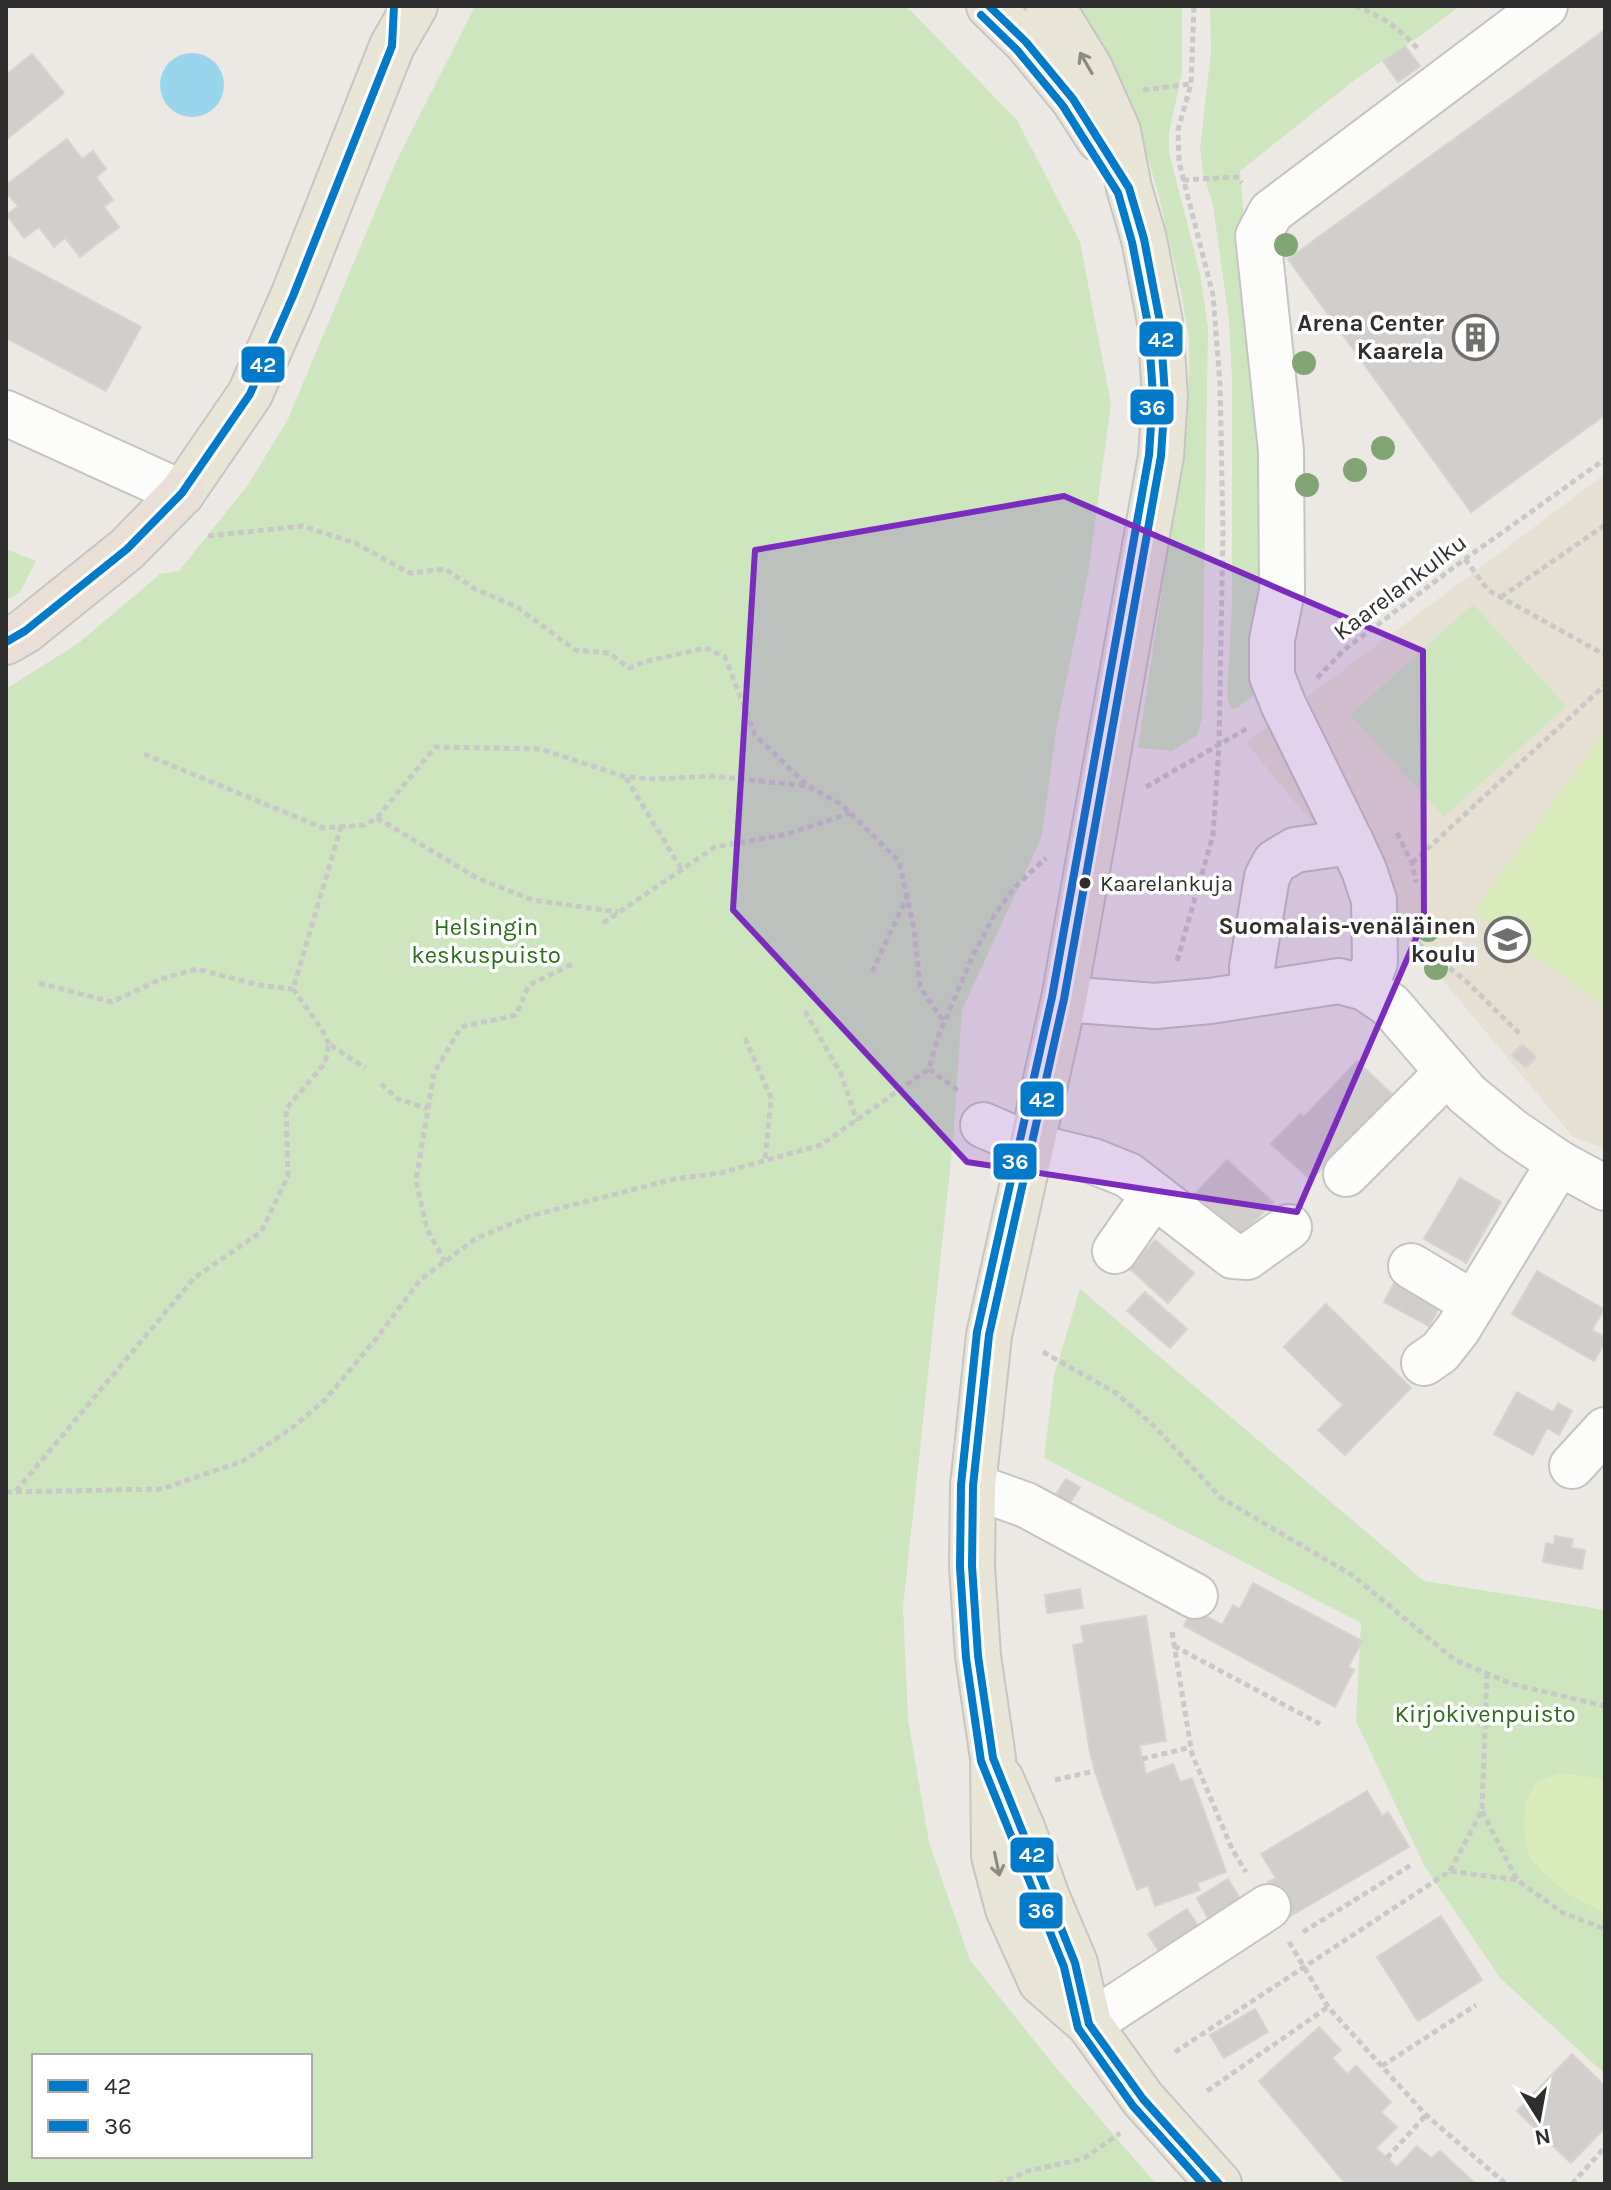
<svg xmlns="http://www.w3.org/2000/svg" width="1611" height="2190" font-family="Karla,sans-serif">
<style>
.education{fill:#e6e0d3}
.green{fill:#cee6be;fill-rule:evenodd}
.pitch{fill:#d9eabb}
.water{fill:#99d6ec}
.building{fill:#d1cecb;stroke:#d7d4d0;stroke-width:2}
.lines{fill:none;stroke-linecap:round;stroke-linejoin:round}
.minor-casing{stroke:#c5c4c5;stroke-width:48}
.major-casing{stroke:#c6c5c4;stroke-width:48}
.highway-casing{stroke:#c6c5c4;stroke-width:48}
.path{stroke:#c9c9c8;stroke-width:5;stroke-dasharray:6 4;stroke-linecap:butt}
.minor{stroke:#fcfcfb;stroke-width:44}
.major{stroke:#e8e4d6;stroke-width:44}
.highway{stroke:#eadfd6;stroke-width:44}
.bus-1-casing{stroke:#fff;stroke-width:14}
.bus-2-casing{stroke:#fff;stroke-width:14}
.bus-1{stroke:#007ac9;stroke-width:8}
.bus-2{stroke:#007ac9;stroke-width:8}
.tree{fill:#82a575}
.oneway{stroke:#8b8982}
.marked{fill:#7b2cbf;fill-opacity:0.2;stroke:#7b2cbf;stroke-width:6;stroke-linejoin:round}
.bus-dot{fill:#2e2e2e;stroke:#fff;stroke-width:3}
.labels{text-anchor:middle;stroke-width:7;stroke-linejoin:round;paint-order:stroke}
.bus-label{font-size:22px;fill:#2e2e2e;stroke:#fff;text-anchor:start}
.poi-label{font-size:24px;font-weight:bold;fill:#2e2e2e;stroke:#fff;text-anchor:end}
.street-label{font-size:24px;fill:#2e2e2e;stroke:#fff}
.park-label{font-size:24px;fill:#2c6e1b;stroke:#fff}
.line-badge{stroke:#fff;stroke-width:3}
.badge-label{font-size:22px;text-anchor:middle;font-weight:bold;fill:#fff}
</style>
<rect width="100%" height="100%" fill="#ece8e4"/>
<path class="education" d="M1605 474V1148L1573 1137 1246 743Z"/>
<g class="green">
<path d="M475 6H902L911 11 1017 120 1080 242 1111 404 1088 574 1056 731 1042 836 962 1010 953 1142 903 1607 908 1719 929 1842 970 1960 1057 2069 1156 2184H6V689L80 642 160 574 179 571 248 485 288 419 396 162ZM34 2056H310V2156H34Z"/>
<path d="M1080 6H1182V73L1169 133V152L1200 274 1208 328 1202 718 1197 735 1172 751 1138 748 1187 426 1189 393V338L1181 292 1159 197 1141 133 1097 45 1096 33Z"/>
<path d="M1210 6H1460L1420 36 1357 78 1240 171 1251 305 1264 518 1251 670 1257 693 1237 708H1232L1228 702 1227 693 1232 606V380L1229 320 1213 205 1203 173 1200 148 1211 53Z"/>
<path d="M6 549 36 561 20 592 6 600Z"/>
<path d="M1473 604 1566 706 1444 817 1350 715Z"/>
<path d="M1080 1289 1424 1581 1605 1610V2074L1500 1978 1425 1867 1356 1721 1361 1623 1044 1458 1054 1376Z"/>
</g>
<g class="pitch">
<path d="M1605 731V1007L1473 912Z"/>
<path d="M1561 1773 1605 1779V1913L1571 1896 1548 1877 1529 1857 1524 1833 1525 1803 1536 1782Z"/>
</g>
<circle class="water" cx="192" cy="85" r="32"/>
<g class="building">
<path d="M1605 30V415L1471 512 1288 259Z"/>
<path d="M1405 46 1420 66 1398 82 1383 61Z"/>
<path d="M32 54 64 93 6 140V75Z"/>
<path d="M67 139 82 159 93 151 106 169 96 177 113 200 104 207 119 227 80 257 65 238 54 247 39 227 24 238 7 215 18 206 6 192V185Z"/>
<path d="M6 255 141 327 106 391 6 338Z"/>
<path d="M1522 1044 1536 1057 1526 1068 1512 1055Z"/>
<path d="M1357 1061 1396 1098 1342 1155 1337 1152 1311 1180 1271 1144 1300 1114 1304 1117Z"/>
<path d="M1227 1160 1273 1202 1238 1239 1192 1197Z"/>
<path d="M1460 1178 1501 1202 1466 1263 1424 1239Z"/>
<path d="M1155 1240 1194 1273 1168 1303 1130 1269Z"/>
<path d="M1537 1271 1604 1309 1592 1330 1605 1337V1342L1594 1361 1512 1314Z"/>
<path d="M1399 1274 1444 1298 1429 1326 1384 1302Z"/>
<path d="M1145 1292 1187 1329 1170 1348 1127 1311Z"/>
<path d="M1326 1304 1411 1388 1345 1455 1318 1430 1343 1405 1284 1347Z"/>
<path d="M1517 1392 1553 1412 1558 1403 1572 1411 1559 1435 1547 1428 1533 1455 1494 1434Z"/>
<path d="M1066 1479 1080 1487 1063 1514 1049 1505Z"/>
<path d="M1555 1536 1573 1539 1571 1548 1585 1550 1582 1569 1543 1562 1546 1543 1554 1545Z"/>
<path d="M1253 1583 1362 1641 1348 1667 1354 1670 1335 1707 1184 1626 1193 1609 1222 1625 1233 1605 1240 1609Z"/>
<path d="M1080 1589 1083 1608 1047 1613 1045 1595Z"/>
<path d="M1146 1616 1166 1741 1139 1745 1146 1774 1173 1764 1180 1782 1192 1778 1226 1872 1197 1883 1200 1890 1155 1906 1148 1885 1137 1890 1101 1790 1090 1753 1073 1645 1084 1643 1081 1626Z"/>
<path d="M1367 1791 1382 1816 1388 1812 1409 1847 1289 1917 1268 1882 1276 1878 1261 1854Z"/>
<path d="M1228 1879 1240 1899 1208 1918 1197 1898Z"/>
<path d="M1187 1909 1198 1926 1159 1951 1148 1934Z"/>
<path d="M1441 1916 1482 1980 1418 2021 1377 1957Z"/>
<path d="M1255 2009 1268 2032 1224 2058 1210 2035Z"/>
<path d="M1319 2027 1341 2050 1332 2058 1347 2074 1356 2066 1391 2102 1381 2112 1397 2127 1376 2148 1397 2167 1417 2146 1431 2158 1440 2151 1476 2184H1346L1259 2081Z"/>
<path d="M1572 2054 1605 2086V2128L1571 2163 1517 2111Z"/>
</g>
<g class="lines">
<defs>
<g id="minor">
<path d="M6 413 182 493"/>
<path d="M1351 842 1284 706 1272 676V640L1282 591 1281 451 1258 236 1271 212 1545 6"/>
<path d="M1253 994 1252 967 1267 877 1275 862 1295 850 1351 842 1364 870 1374 900 1375 962 1365 988"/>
<path d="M1064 999 1155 1006 1210 1001 1339 981 1365 988 1390 1005 1467 1094 1512 1131 1559 1163 1605 1188"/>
<path d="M983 1125 1031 1146 1093 1161 1128 1175 1233 1256 1247 1257 1289 1227"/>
<path d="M1346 1174 1448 1072"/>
<path d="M1115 1251 1154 1195"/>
<path d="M1411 1266 1473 1303"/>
<path d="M1424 1363 1440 1352 1458 1329 1559 1163"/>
<path d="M1572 1466 1605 1430"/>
<path d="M973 1486 1026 1505 1195 1596"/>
<path d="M1089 2024 1268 1907"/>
</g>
<g id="major">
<path d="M989 6 1026 42 1073 99 1099 139"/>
<path d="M1048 6 1058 16 1090 68 1118 131 1129 188 1144 239 1160 322 1165 395 1161 456 1064 999 989 1335 973 1486 972 1566 978 1656 993 1758 994 1856 1008 1909 1041 1982 1089 2024 1143 2099 1219 2184"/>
<path d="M182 493 250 394 293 296 392 46 415 6"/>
<path d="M1001 1779 1023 1830 1047 1897 1075 1963 1089 2024"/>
</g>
<path id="highway" d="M6 642 25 631 127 549 182 493"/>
</defs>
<use href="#minor" class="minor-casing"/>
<use href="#major" class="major-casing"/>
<use href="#highway" class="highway-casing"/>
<g class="path">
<path d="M1355 6C1381 15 1400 29 1418 49"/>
<path d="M1143 90 1191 84"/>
<path d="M1183 180 1236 177 1242 183"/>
<path d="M208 536 302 526 355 543 410 573 445 569 475 589 517 607 575 650 609 653 629 668 644 662 705 648 725 657 755 735 808 786 841 804 899 861 914 929 920 987 944 1022"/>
<path d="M1465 559 1488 590 1605 655"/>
<path d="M1501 597 1605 525"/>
<path d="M1317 678 1344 650 1465 559 1605 459"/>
<path d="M144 754 323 828 364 825 377 818 435 747 540 749 626 777 656 779 713 776 807 786"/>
<path d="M626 778 682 870"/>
<path d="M1146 787 1248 728"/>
<path d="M377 818 477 878 533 900 618 912"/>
<path d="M1397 833 1412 863 1416 883"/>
<path d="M1412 863 1605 685"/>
<path d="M603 923 715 847 788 834 850 813"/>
<path d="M1418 943 1466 981 1520 1034"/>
<path d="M1177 961 1213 835 1219 745 1221 635 1223 531 1220 385 1213 295 1179 162 1178 130 1191 84 1194 6"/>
<path d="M872 972 907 897"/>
<path d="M39 983 112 1002 161 979 197 969 259 985 293 989"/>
<path d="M805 1011 841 1074 857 1121"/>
<path d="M745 1038 771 1098 765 1161"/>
<path d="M329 1044 321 1028 293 989 341 827"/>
<path d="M929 1069 955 1088 959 1093"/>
<path d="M381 1084 398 1099 428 1109"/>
<path d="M445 1262 427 1229 416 1181 434 1073 461 1027 516 1015 529 985 573 964"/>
<path d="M1043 1352 1116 1393 1154 1426 1221 1498 1352 1575 1455 1660 1512 1684 1605 1706"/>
<path d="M16 1491 194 1278 261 1232 288 1176 286 1109 325 1063 329 1044 365 1068"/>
<path d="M6 1492 162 1489 243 1461 292 1428 325 1400 375 1340 420 1280 475 1239 530 1216 674 1179 721 1173 821 1145 929 1069 938 1037 973 955 995 914 1014 888 1046 858"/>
<path d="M1172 1632 1192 1754 1232 1849 1246 1872"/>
<path d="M1174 1646 1320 1724"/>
<path d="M1142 1759 1191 1747"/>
<path d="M1055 1780 1095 1771"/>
<path d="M1482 1811 1517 1880"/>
<path d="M1450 1871 1482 1810 1487 1674"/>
<path d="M1303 1932 1411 1865"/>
<path d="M1289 1942 1328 2007 1426 2115 1506 2184"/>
<path d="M1175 2052 1450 1871 1517 1880 1563 1913 1605 1929"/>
<path d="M1382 2066 1476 2005"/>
<path d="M1207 2091 1328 2007"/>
<path d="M1387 2158 1426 2115"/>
<path d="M998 2184 1028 2171 1083 2159 1120 2133"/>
<path d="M1572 2184 1605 2147"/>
</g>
<use href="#minor" class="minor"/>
<use href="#major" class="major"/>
<use href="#highway" class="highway"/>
<defs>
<g id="bus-1">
<path d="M989 6 1026 42 1073 99 1129 188 1144 239 1160 322 1165 395 1161 456 1064 999 989 1335 973 1486 972 1566 978 1656 993 1758 1075 1963 1089 2024 1143 2099 1219 2184"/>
<path d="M6 642 25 631 127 549 182 493 250 394 293 296 392 46 394 6"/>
</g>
<path id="bus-2" d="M981 15 1017 50 1063 106 1118 193 1132 242 1148 324 1153 395 1149 455 1052 997 977 1332 961 1485 960 1567 966 1658 981 1761 1064 1967 1078 2028 1133 2106 1203 2184"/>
</defs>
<use href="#bus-1" class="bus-1-casing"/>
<use href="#bus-2" class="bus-2-casing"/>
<use href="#bus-1" class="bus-1"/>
<use href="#bus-2" class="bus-2"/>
</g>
<g class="tree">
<circle cx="1286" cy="245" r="12"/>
<circle cx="1304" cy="363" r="12"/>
<circle cx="1383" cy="448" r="12"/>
<circle cx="1355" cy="470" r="12"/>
<circle cx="1307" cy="485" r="12"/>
<circle cx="1428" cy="930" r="12"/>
<circle cx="1436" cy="968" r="12"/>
</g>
<defs><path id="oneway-shaft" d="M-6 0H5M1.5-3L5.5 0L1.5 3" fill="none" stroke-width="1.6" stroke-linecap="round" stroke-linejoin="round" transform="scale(2)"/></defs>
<g class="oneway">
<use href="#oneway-shaft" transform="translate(1086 63) rotate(-120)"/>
<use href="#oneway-shaft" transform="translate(997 1864) rotate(78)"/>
</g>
<path class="marked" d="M1064 496 1423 651 1424 920 1297 1212 967 1162 733 910 755 550Z"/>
<defs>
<symbol id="building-ring" viewBox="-11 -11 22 22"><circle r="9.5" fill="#fff" stroke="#706f6e" stroke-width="1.5"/><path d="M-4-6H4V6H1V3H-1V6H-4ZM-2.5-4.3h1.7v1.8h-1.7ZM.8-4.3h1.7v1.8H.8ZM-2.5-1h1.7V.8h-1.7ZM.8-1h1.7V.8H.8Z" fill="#706f6e"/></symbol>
<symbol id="school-ring" viewBox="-11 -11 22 22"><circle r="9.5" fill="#fff" stroke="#706f6e" stroke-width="1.5"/><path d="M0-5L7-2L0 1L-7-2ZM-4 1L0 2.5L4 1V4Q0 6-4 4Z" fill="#706f6e"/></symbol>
</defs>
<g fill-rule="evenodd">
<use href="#building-ring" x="1450" y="312" width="51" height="51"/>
<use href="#school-ring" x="1482" y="914" width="51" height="51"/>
</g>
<circle class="bus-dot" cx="1085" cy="883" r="7"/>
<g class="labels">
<g class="bus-label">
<text x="1100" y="891">Kaarelankuja</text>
</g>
<g class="poi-label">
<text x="1444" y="331">Arena Center<tspan x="1444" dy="28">Kaarela</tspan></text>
<text x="1476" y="934">Suomalais-venäläinen<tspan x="1476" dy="28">koulu</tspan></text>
</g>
<g class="street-label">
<text transform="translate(1400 587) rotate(-37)" y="8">Kaarelankulku</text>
</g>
<g class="park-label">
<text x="486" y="935">Helsingin<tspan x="486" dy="28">keskuspuisto</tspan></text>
<text x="1485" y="1722">Kirjokivenpuisto</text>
</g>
</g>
<g class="line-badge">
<rect x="1138" y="320" width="46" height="38" rx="8" fill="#007ac9"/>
<rect x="240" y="345" width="46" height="39" rx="8" fill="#007ac9"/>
<rect x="1129" y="388" width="46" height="38" rx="8" fill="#007ac9"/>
<rect x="1019" y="1080" width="46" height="38" rx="8" fill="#007ac9"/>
<rect x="992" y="1142" width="46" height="39" rx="8" fill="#007ac9"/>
<rect x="1009" y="1836" width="46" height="38" rx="8" fill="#007ac9"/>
<rect x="1018" y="1891" width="46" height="39" rx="8" fill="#007ac9"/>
</g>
<g class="badge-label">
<text x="1161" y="347">42</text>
<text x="263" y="372">42</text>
<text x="1152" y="415">36</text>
<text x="1042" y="1107">42</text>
<text x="1015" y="1169">36</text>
<text x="1032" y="1862">42</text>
<text x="1041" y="1918">36</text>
</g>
<rect width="1611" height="2190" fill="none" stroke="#2e2e2e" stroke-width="16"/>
<rect x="32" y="2054" width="280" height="104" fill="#ffffff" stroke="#ababab" stroke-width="2"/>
<rect x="48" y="2080" width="40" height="12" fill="#007ac9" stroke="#ababab" stroke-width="2"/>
<text x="104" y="2094" font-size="24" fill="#2e2e2e">42</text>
<rect x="48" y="2120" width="40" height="12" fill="#007ac9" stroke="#ababab" stroke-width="2"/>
<text x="104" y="2134" font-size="24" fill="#2e2e2e">36</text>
<g transform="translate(1539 2118) rotate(169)" stroke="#ffffff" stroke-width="6" paint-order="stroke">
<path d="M0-6L14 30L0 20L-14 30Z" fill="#2e2e2e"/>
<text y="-12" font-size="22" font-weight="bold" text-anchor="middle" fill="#2e2e2e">N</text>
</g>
</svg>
